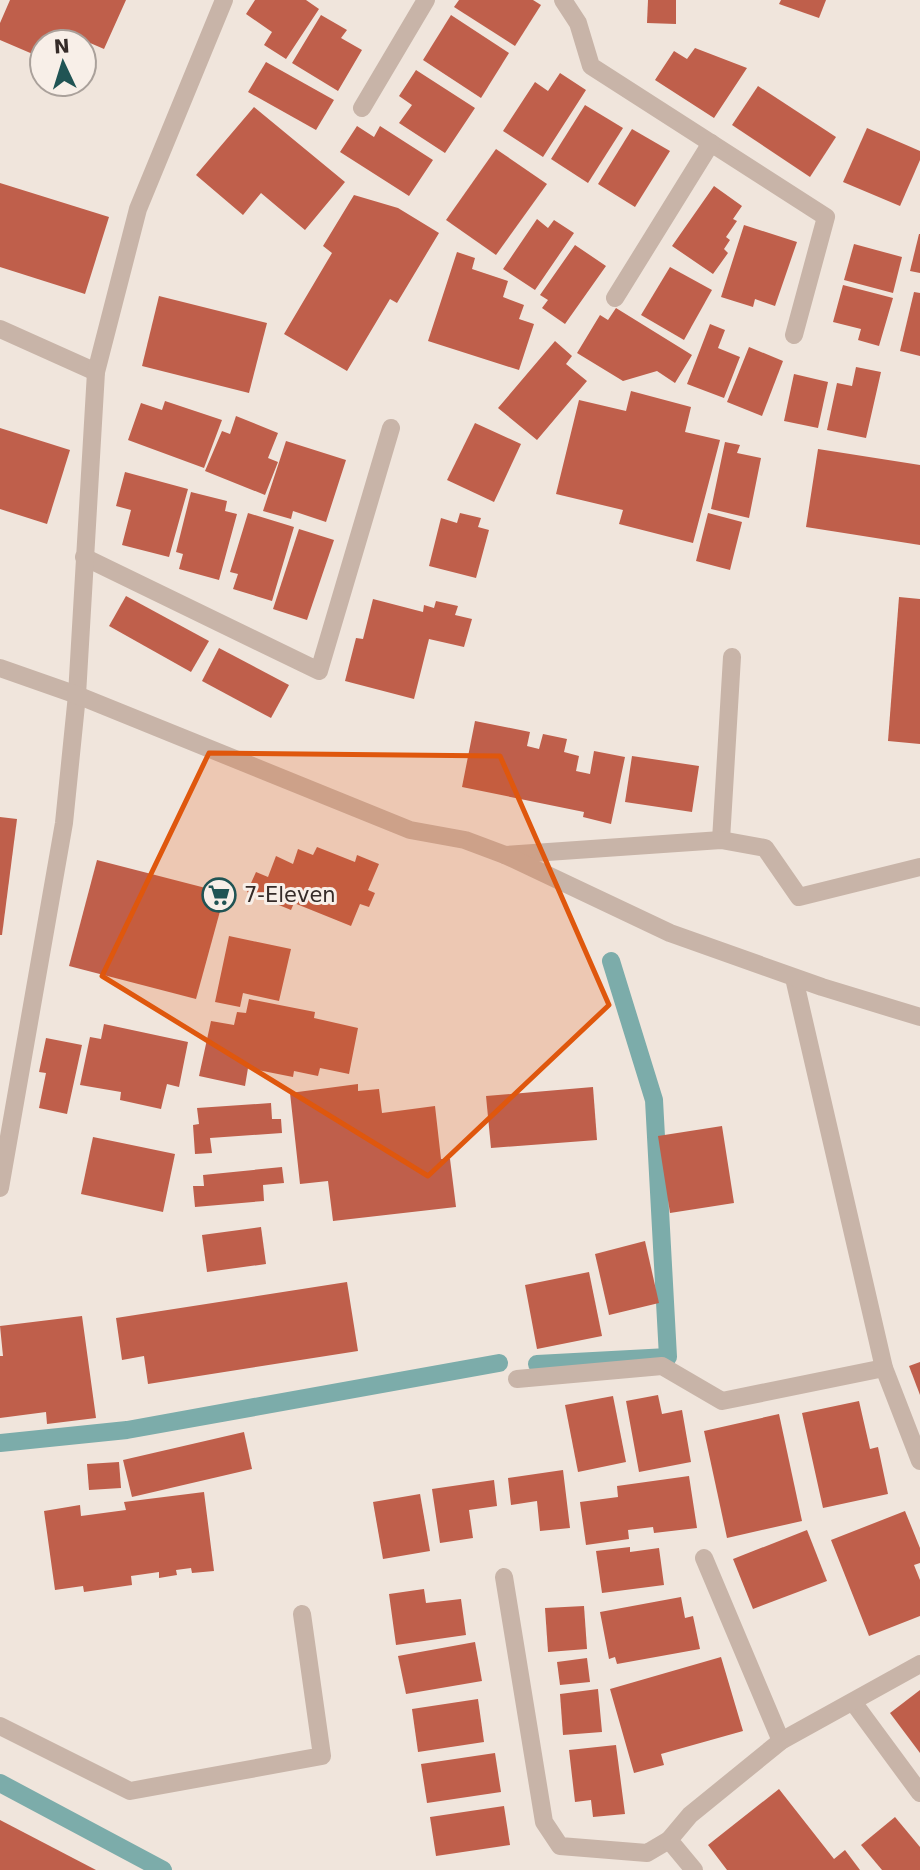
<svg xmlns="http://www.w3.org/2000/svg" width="920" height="1870" font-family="'DejaVu Sans',sans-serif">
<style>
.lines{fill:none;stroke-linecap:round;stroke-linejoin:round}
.stream{stroke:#7cacaa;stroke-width:18}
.building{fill:#bf5f4b}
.service{stroke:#c8b4a8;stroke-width:18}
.minor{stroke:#c8b4a8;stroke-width:18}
.tertiary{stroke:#c8b4a8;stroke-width:18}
.marked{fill:#df570d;fill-opacity:0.2;stroke:#df570d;stroke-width:5;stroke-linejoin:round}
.labels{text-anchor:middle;stroke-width:6;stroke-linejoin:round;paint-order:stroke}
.poi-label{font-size:21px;fill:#352b28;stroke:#f8efe8;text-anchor:start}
</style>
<rect width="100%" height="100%" fill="#f0e5dc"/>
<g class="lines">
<g class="stream">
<path d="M537 1364 668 1357 654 1100 611 961"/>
<path d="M0 1443 127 1430 499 1363"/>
<path d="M0 1783 163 1870"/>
</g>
</g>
<g class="building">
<path d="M10 0H126L104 49 74 36 72 42H42V58L0 40V23Z"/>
<path d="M255 0H306L319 9 286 59 264 45 272 32 246 14Z"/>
<path d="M459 0H533L541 5 515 46 454 7Z"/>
<path d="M648 0H676V24L647 23Z"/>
<path d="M781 0H826L819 18 779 4Z"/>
<path d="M321 15 347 30 341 38 362 50 338 91 292 63Z"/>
<path d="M451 15 509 53 481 98 423 60Z"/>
<path d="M695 48 747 68 714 118 655 80 674 51 687 59Z"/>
<path d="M266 62 334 100 316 130 248 92Z"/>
<path d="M416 70 475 108 445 153 399 123 412 105 399 96Z"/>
<path d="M560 73 586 90 543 157 503 131 535 82 548 91Z"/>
<path d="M758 86 836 137 810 177 732 125Z"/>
<path d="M585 105 623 128 588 183 551 159Z"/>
<path d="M254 107 345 182 305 230 261 193 243 215 196 175Z"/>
<path d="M357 126 374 137 380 126 433 160 409 196 340 152Z"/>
<path d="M867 128 920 151V160L900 206 843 182Z"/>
<path d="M632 129 670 151 635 207 598 184Z"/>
<path d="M496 149 547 184 496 255 446 220Z"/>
<path d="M0 183 109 217 85 294 0 267Z"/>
<path d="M714 186 742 206 733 219 737 221 726 237 730 240 724 249 728 253 713 274 672 246Z"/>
<path d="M354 195 398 208 439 233 397 303 390 299 347 371 284 334 332 253 323 246Z"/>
<path d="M537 219 548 228 554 220 574 233 535 290 503 269Z"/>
<path d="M744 225 797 242 775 306 755 299 753 307 721 297Z"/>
<path d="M919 234H920V273L910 271Z"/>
<path d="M854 244 902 257 893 293 844 280Z"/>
<path d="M575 245 606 266 565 324 542 308 548 300 540 295Z"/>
<path d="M457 252 475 258 472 269 508 281 503 297 524 305 519 319 534 324 519 370 428 341Z"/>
<path d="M670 267 712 290 684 340 641 315Z"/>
<path d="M843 285 893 298 879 346 858 340 861 329 833 322Z"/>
<path d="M914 292 920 293V356L900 351Z"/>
<path d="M159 296 267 323 249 393 142 366Z"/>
<path d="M616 308 692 355 675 383 657 371 623 381 577 353 600 315 608 320Z"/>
<path d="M710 324 725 330 718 348 740 357 724 398 687 384Z"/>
<path d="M555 341 572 356 566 364 587 381 537 440 498 408Z"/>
<path d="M749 347 783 361 762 416 727 402Z"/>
<path d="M856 367 881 372 866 438 827 430 837 383 852 386Z"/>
<path d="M794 374 828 382 818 428 784 421Z"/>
<path d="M631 391 691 407 685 432 720 440 693 543 619 524 623 510 556 494 579 400 626 411Z"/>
<path d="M165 401 222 420 204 468 128 440 141 403 162 410Z"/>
<path d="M236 416 278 433 268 458 278 462 265 495 205 471 222 431 230 434Z"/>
<path d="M475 423 521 444 494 502 447 480Z"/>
<path d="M0 428 70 450 47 524 0 509Z"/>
<path d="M286 441 346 460 326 522 293 511 291 519 263 511Z"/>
<path d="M725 442 740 445 737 453 761 458 749 518 711 509Z"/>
<path d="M818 449 920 465V545L806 527Z"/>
<path d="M125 472 188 489 169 557 122 545 131 510 116 506Z"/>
<path d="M191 492 227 501 225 511 237 514 219 580 179 569 183 554 176 552Z"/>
<path d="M248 513 294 527 272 601 233 589 238 574 230 572Z"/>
<path d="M460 513 481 518 478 527 489 530 476 578 429 566 441 518 457 523Z"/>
<path d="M708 513 742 522 730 570 696 561Z"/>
<path d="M299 529 334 540 307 620 273 609Z"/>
<path d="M126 596 209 641 191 672 109 626Z"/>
<path d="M899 597 920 599V744L888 741Z"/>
<path d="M373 599 423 612 424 605 434 608 436 601 458 606 455 615 472 619 464 647 429 639 414 699 345 681 356 638 363 639Z"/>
<path d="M219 648 289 685 271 718 202 681Z"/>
<path d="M475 721 530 732 527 746 539 749 543 734 567 739 564 752 579 756 576 771 590 774 594 751 625 757 611 824 583 817 584 812 462 787Z"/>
<path d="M632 756 699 766 692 812 625 802Z"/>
<path d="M0 817 17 819 2 935H0Z"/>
<path d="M317 847 355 862 357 855 379 864 368 890 375 893 369 907 360 904 351 926 294 903 291 910 247 892 256 872 268 877 276 856 293 864 298 849 313 855Z"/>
<path d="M97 860 225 893 196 999 69 966Z"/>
<path d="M229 936 291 949 279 1001 243 993 240 1007 215 1002Z"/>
<path d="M249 999 315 1012 314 1018 358 1028 349 1074 320 1068 318 1076 294 1071 293 1077 248 1068 245 1086 199 1076 211 1021 234 1025 237 1012 246 1013Z"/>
<path d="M104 1024 188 1042 179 1087 167 1084 161 1109 120 1100 121 1092 80 1085 90 1037 101 1039Z"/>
<path d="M46 1038 82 1045 67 1114 39 1108 46 1073 39 1072Z"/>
<path d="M358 1084V1091L379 1089 382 1113 435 1106 441 1159H450L456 1207 333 1221 328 1181 300 1184 290 1093Z"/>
<path d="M593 1087 597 1140 491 1148 486 1096Z"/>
<path d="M271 1103 272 1119H281L282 1133 210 1138 212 1153 195 1154 193 1125 199 1124 197 1108Z"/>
<path d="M722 1126 734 1203 670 1213 658 1136Z"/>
<path d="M93 1137 175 1154 163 1212 81 1194Z"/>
<path d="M282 1167 284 1183 263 1185 264 1201 195 1207 193 1186H204L203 1175Z"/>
<path d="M261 1227 266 1264 207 1272 202 1235Z"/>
<path d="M645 1241 659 1303 609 1315 595 1254Z"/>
<path d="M589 1272 602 1336 537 1349 525 1285Z"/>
<path d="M347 1282 358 1351 148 1384 144 1356 122 1360 116 1318Z"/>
<path d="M82 1316 96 1418 47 1424 46 1412 0 1418V1356H3L0 1326Z"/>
<path d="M920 1362V1395L909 1366Z"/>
<path d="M658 1395 662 1414 682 1410 691 1462 639 1472 626 1401Z"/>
<path d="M613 1396 626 1462 578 1472 565 1405Z"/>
<path d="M859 1401 870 1449 878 1447 888 1494 823 1508 802 1413Z"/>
<path d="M779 1414 802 1521 727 1538 704 1431Z"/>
<path d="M244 1432 252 1469 132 1497 123 1460Z"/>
<path d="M119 1462 121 1488 89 1490 87 1464Z"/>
<path d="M563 1470 570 1528 540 1531 537 1501 511 1505 508 1478Z"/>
<path d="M689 1476 697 1528 654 1533 653 1527 628 1530 629 1539 586 1545 580 1502 618 1497 617 1486Z"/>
<path d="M494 1480 497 1506 469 1510 473 1538 440 1543 432 1489Z"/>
<path d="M204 1492 214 1571 192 1573 191 1568 176 1570 177 1575 159 1578V1572L131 1576 132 1585 84 1592 83 1586 55 1590 44 1511 80 1505 81 1516 126 1510 124 1502Z"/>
<path d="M420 1494 430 1551 383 1559 373 1502Z"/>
<path d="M905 1511 920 1548V1563L914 1565 920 1580V1616L869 1636 831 1540Z"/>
<path d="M807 1530 827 1581 753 1609 733 1559Z"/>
<path d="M630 1547V1552L659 1548 664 1585 602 1593 596 1551Z"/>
<path d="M424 1589 426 1603 461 1599 466 1635 396 1645 389 1594Z"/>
<path d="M681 1597 685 1618 693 1616 700 1649 617 1664 615 1657 609 1659 600 1612Z"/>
<path d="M584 1606 587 1649 548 1652 545 1608Z"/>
<path d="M475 1642 482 1681 406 1694 398 1656Z"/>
<path d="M721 1657 743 1731 661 1754 664 1765 634 1773 610 1689Z"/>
<path d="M587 1658 590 1682 560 1685 557 1662Z"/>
<path d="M598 1689 602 1732 563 1735 560 1694Z"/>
<path d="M920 1690V1753L890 1713Z"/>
<path d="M478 1699 484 1742 418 1752 412 1709Z"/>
<path d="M616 1745 625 1814 593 1817 591 1800 575 1802 569 1750Z"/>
<path d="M495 1753 501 1792 427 1803 421 1764Z"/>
<path d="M779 1789 834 1859 845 1850 860 1870H727L708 1845Z"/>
<path d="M504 1806 510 1845 436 1856 430 1817Z"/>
<path d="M895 1817 920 1847V1870H882L861 1845Z"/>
<path d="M0 1820 96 1870H0Z"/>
</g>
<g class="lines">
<g class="service">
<path d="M563 0 578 23 591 66 826 217 794 335"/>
<path d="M362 108 426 0"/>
<path d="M615 298 711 143"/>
<path d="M84 557 319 671 391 428"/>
<path d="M721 840 732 657"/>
<path d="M517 1379 662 1366 722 1401 884 1368"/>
<path d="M704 1558 781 1741"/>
<path d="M504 1577 544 1822 560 1846 647 1853 669 1840"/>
<path d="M853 1702 920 1793"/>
<path d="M0 1726 130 1791 322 1756 302 1614"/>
</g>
<g class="minor">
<path d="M0 329 96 372"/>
<path d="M505 855 721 840 765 848 799 897 920 867"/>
<path d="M794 978 884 1368 920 1461"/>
<path d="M0 1188 64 823 77 695 96 372 138 209 224 0"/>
<path d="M694 1870 669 1840 690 1815 781 1741 920 1664"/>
</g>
<path class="tertiary" d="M0 668 77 695 410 830 465 840 505 855 670 933 822 987 920 1017"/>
</g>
<path class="marked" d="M209 753 500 756 609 1005 428 1176 102 976Z"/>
<defs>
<symbol id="supermarket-ring" viewBox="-11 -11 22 22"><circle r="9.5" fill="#f8efe8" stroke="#205454" stroke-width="1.5"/><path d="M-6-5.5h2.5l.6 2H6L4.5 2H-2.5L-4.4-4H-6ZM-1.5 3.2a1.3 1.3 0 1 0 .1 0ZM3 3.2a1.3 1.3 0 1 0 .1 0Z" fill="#205454"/></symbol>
</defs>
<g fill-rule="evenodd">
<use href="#supermarket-ring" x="200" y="876" width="38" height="38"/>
</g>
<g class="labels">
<g class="poi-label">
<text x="244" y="902">7-Eleven</text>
</g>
</g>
<g transform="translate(63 63) rotate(356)"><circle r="33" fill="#f8efe8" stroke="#aaa19b" stroke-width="2"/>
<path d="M0-5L12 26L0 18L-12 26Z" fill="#205454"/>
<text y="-10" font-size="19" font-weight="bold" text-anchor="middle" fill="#352b28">N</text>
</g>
</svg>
